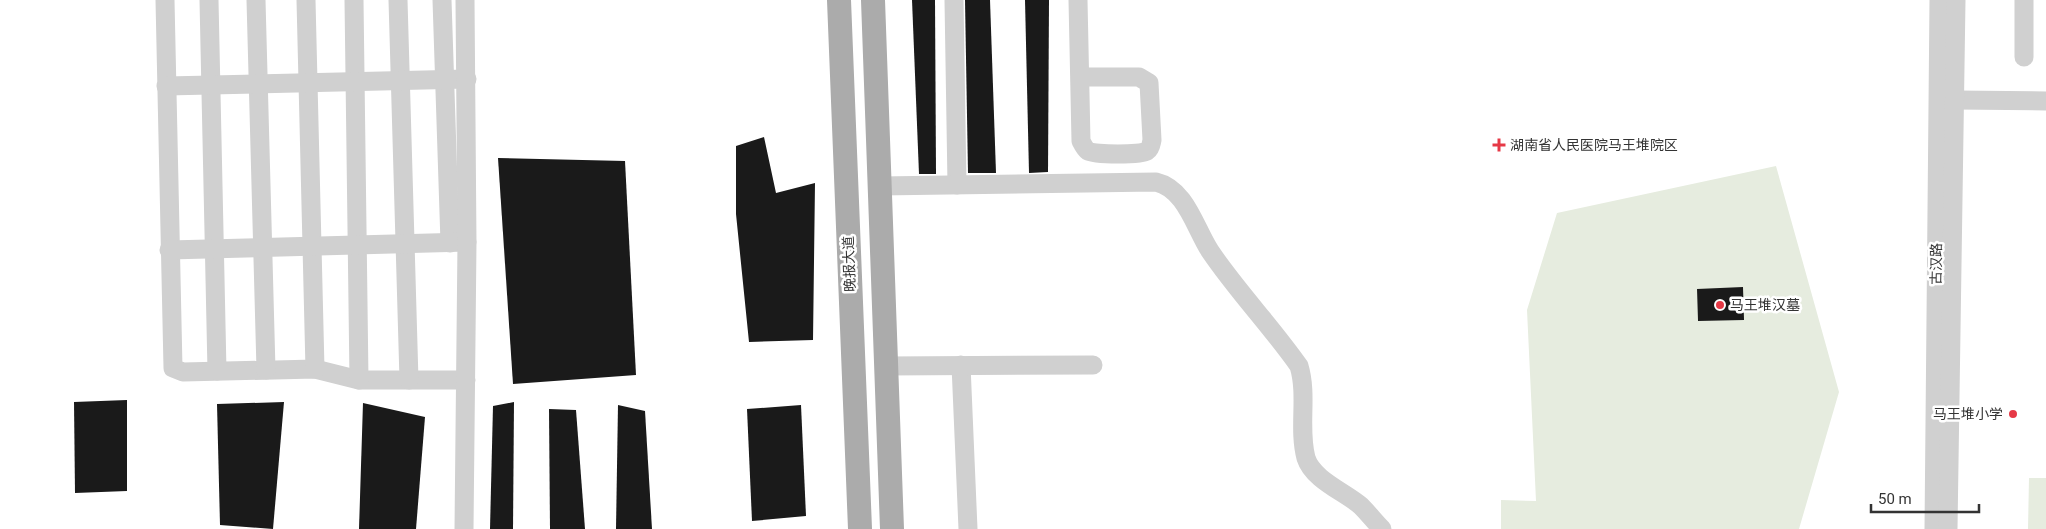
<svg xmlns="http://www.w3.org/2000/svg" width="2046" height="529" font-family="Roboto,'Noto Sans SC',sans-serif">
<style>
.green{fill:#e6ecdf}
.building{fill:#1a1a1a}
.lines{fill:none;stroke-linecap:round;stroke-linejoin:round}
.minor{stroke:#d0d0d0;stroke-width:19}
.major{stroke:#ababab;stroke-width:24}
.poi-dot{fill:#e63946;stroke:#fff;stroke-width:2}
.labels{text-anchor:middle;stroke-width:5;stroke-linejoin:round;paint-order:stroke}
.poi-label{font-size:14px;fill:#333;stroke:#fff;text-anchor:start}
.street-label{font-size:14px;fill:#333;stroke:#fff}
</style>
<rect width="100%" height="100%" fill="#fff"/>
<g class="green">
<path d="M1776 166 1839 392 1799 529H1501V500L1536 501 1527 310 1557 213Z"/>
<path d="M2029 478H2046V529H2028Z"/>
</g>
<g class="building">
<path d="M912 0H935L936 174H919Z"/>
<path d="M965 0H990L996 173H968Z"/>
<path d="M1025 0H1049L1048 172 1029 173Z"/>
<path d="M764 137 776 193 815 183 813 340 749 342 736 214V146Z"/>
<path d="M498 158 625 161 636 375 513 384Z"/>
<path d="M1743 287 1744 320 1698 321 1697 289Z"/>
<path d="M127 400V491L75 493 74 402Z"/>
<path d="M284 402 273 529 220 525 217 404Z"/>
<path d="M514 402 513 529H490L493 406Z"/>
<path d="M363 403 425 417 416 529H359Z"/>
<path d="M618 405 645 411 652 529H616Z"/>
<path d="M801 405 806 516 752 521 747 409Z"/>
<path d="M549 409 576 410 585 529H550Z"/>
</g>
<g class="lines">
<g class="minor">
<path d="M165 0 173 368 183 372 315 369 359 380H466"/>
<path d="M209 0 217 371"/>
<path d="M256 0 266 370"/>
<path d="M306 0 315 369"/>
<path d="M354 0 359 380"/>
<path d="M398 0 409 380"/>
<path d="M442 0 450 243"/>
<path d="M954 0 957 185"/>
<path d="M1078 0 1081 141C1083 145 1085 149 1088 151 1095 155 1141 155 1147 151 1151 148 1151 144 1152 140L1149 83 1139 77H1080"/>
<path d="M2024 57V0"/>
<path d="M166 86 467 79"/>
<path d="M1955 100 2046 101"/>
<path d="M880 186 1156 182C1186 189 1195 228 1210 251 1237 291 1271 326 1299 366 1308 396 1298 428 1306 458 1313 480 1345 492 1361 506 1368 513 1375 522 1382 529"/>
<path d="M169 250 467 242"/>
<path d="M961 365 968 529"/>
<path d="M886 366 1093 365"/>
<path d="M464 529 467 242 465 0"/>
<path d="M1934 529 1939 0"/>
<path d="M1948 529 1956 0"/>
</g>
<g class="major">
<path d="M839 0 860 529"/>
<path d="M873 0 892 529"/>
</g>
</g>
<g class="poi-dot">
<path d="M1496.5 137.5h5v5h5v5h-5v5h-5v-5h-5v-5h5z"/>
<circle cx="1720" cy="305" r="5"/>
<circle cx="2013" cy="414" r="5"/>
</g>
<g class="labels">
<g class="poi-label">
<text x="1510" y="150">湖南省人民医院马王堆院区</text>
<text x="1730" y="310">马王堆汉墓</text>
<text x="2003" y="419" text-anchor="end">马王堆小学</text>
</g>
<g class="street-label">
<text transform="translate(849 264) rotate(-92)" y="5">晚报大道</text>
<text transform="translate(1936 264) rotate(-89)" y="5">古汉路</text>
</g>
</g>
<path d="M1871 504v8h108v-8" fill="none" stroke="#333333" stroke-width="2.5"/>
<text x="1878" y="504" font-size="15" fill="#333333" stroke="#ffffff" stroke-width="4" paint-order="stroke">50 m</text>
</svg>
